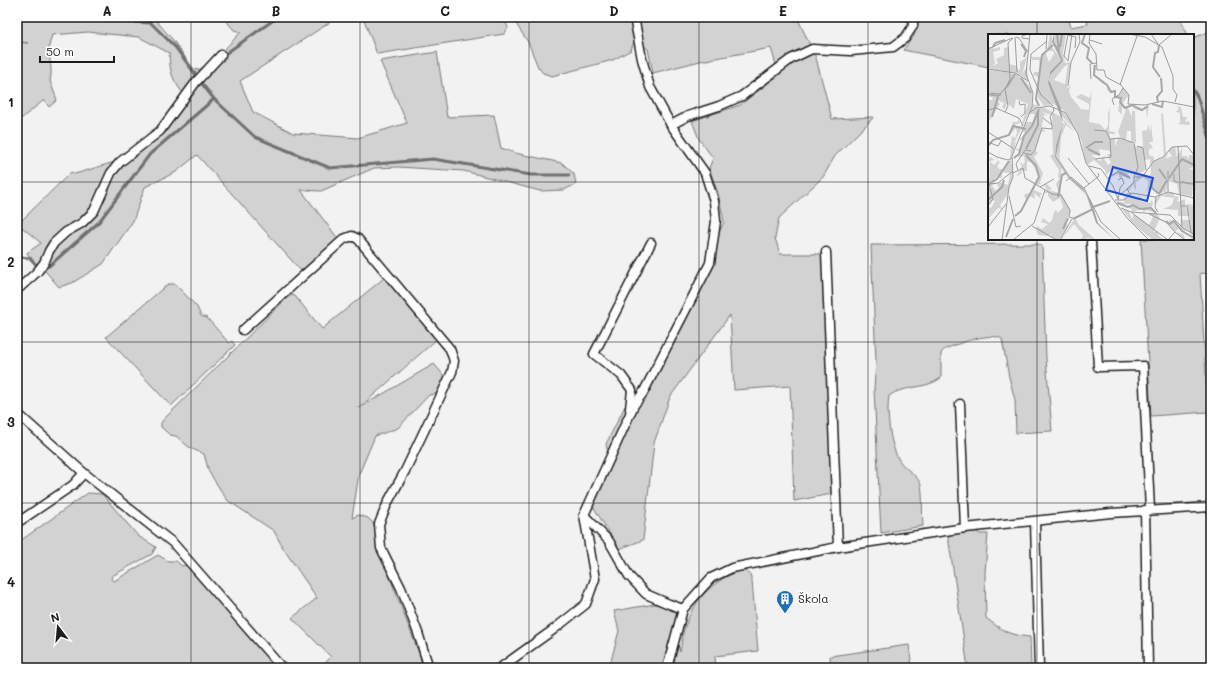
<svg xmlns="http://www.w3.org/2000/svg" width="1228" height="685" font-family="Mali,sans-serif">
<style>
.green{fill:#d2d2d2;stroke:#777}
.lines{fill:none;stroke-linecap:round;stroke-linejoin:round}
.stream{stroke:#707070;stroke-width:3}
.minor-casing{stroke:#1c1c1c;stroke-width:11}
.minor{stroke:#fff;stroke-width:8}
.grid{fill:none;stroke:#1c1c1c;stroke-width:1;stroke-opacity:0.55}
.labels{text-anchor:middle;stroke-width:3;stroke-linejoin:round;paint-order:stroke}
.poi-label{font-size:12px;fill:#1c1c1c;stroke:#fff;text-anchor:start}
.inset-river{fill:none;stroke:#a8a8a8;stroke-width:2}
.inset-road{fill:none;stroke:#9c9c9c;stroke-width:1}
.view{fill:#1d4ed8;fill-opacity:0.15;stroke:#1d4ed8;stroke-width:2}
.inset-edge{fill:none;stroke:#1c1c1c;stroke-width:2}
.neatline{fill:none;stroke:#1c1c1c;stroke-width:1.5}
.grid-label{font-size:13px;text-anchor:middle;font-weight:bold;fill:#1c1c1c}
</style>
<rect width="100%" height="100%" fill="#f2f2f2"/>
<filter id="ink" filterUnits="userSpaceOnUse"><feTurbulence type="fractalNoise" baseFrequency=".025" numOctaves="2"/><feDisplacementMap in="SourceGraphic" scale="8" xChannelSelector="R" yChannelSelector="G"/><feConvolveMatrix kernelMatrix="1 2 1 2 8 2 1 2 1" color-interpolation-filters="sRGB"/></filter>
<g filter="url(#ink)">
<g class="green">
<path d="M17 17H153L172 39 193 68 199 70 220 54 241 32 234 30 223 17H338L240 81 253 112 293 133 358 138 407 123 380 61 437 52 447 117 494 115 501 148 515 153 562 163 574 174 576 184 564 190 540 191 464 171 398 167 374 168 321 191 301 190 339 240 302 272 197 155 176 172 145 187 133 221 103 264 72 283 59 287 47 273 30 258 27 253 41 243 18 224 71 172 75 174 134 156 162 132 185 96C172 79 170 74 169 53L139 37 88 32 52 35C51 39 49 44 49 48 49 60 53 70 50 81L57 100 49 107 44 100 17 122V42L28 43 17 41Z"/>
<path d="M363 17H504L508 28 504 34 377 54Z"/>
<path d="M514 17H797L816 58 832 119 874 117 835 156 823 177 779 218 775 238 780 254H821L824 258 832 494 794 501 790 386 734 390 730 315 670 397 654 443 643 540 619 549 591 503 609 458 606 444 625 406 645 396 724 222 718 193 709 168 713 158 699 139 692 121 740 105 779 75 771 48 700 61 653 73 648 49 635 39 631 50 613 60 552 76 543 73 538 67 528 42 518 27Z"/>
<path d="M918 17H1068L1071 27 1088 24 1086 17H1179L1188 35H989V67L903 50 914 36Z"/>
<path d="M1211 31V274L1200 273 1208 412 1151 416 1141 239H1193V38Z"/>
<path d="M1038 244 1042 246 1046 358 1052 431 1016 433 1015 400 1009 377 1002 339C990 331 958 344 945 349L941 353V378C925 390 903 385 889 396 886 412 890 446 899 460 904 469 917 474 921 485 923 493 922 516 923 526L881 533 874 389 876 361 871 245Z"/>
<path d="M384 278 437 339 359 408 434 364 446 378 438 393 429 395 398 428 375 436 359 474 352 518 358 515 368 518 373 523 382 557 420 656 423 668H320L331 657 292 618 317 598 283 548 274 531 227 500 209 472 204 454 190 448 176 436 170 435 161 427V423L164 419 287 298 292 295 295 296 322 329Z"/>
<path d="M168 284H174L178 287 197 307 201 316 207 318 229 343 232 341 235 345 171 406 106 337Z"/>
<path d="M88 493 102 494 138 536 156 547 152 554 112 576 111 579 114 581 158 555 168 561H176L182 566 187 565 277 668H29L17 659V550L21 549 20 541Z"/>
<path d="M976 531 980 534H988L985 573 986 618C1003 631 1008 635 1030 637L1031 668H968L948 536 951 534Z"/>
<path d="M743 570 750 574 752 581 758 651 715 656 716 668H609L619 631 614 611 655 604 678 611 675 629 680 652C682 643 682 633 686 624 695 598 716 578 743 570Z"/>
<path d="M909 645 912 668H831L830 656Z"/>
</g>
<g class="lines">
<g class="stream">
<path d="M85 17 103 20 151 23 176 48 199 79"/>
<path d="M147 17 151 23"/>
<path d="M222 56 278 17"/>
<path d="M1193 90 1197 96 1211 142"/>
<path d="M214 99 255 137 330 168 433 159 531 175H569"/>
<path d="M17 257 30 258 39 268 49 266 98 223 150 154 214 99 199 80"/>
</g>
<defs>
<g id="minor">
<path d="M634 17 642 59 650 87 671 125"/>
<path d="M1091 243 1098 367 1143 366 1150 510"/>
<path d="M826 252 838 547"/>
<path d="M17 290 37 272 44 263 49 251 54 243 66 232 82 223 94 211 111 173 120 162 160 131 196 82 221 55"/>
<path d="M243 330 344 239 352 236 358 239 450 349 454 361 452 372 405 471 388 502 379 524 381 548 401 588 418 633 429 668"/>
<path d="M960 404 965 528"/>
<path d="M630 409 632 390 621 375 594 354 651 243"/>
<path d="M17 413 84 473 173 543 282 668"/>
<path d="M1145 510 1148 668"/>
<path d="M584 515 634 405 643 393 710 263 716 221 714 201 705 173 671 125 688 116 719 106 742 96 791 59 812 49 851 51 893 47 905 38 913 26V17"/>
<path d="M1035 522 1039 668"/>
<path d="M17 523 73 485 84 473"/>
<path d="M500 668 553 630 586 604 595 579 584 515 609 541 629 576 646 594 669 604 683 609"/>
<path d="M667 668 683 609 711 578 732 568 838 547 965 528 1111 513 1211 507"/>
</g>
</defs>
<use href="#minor" class="minor-casing"/>
<use href="#minor" class="minor"/>
</g>
</g>
<path class="grid" d="M191 17V668M360 17V668M529 17V668M699 17V668M868 17V668M1037 17V35M17 182H989M1193 182H1211M1037 239V668M17 342H1211M17 503H1211"/>
<defs>
<symbol id="building-pin" viewBox="-11 -11 22 30"><path d="M0 17L-7.5 6A9.5 9.5 0 1 1 7.5 6Z" fill="#1f6fb2" stroke="#fff"/><path d="M-4-6H4V6H1V3H-1V6H-4ZM-2.5-4.3h1.7v1.8h-1.7ZM.8-4.3h1.7v1.8H.8ZM-2.5-1h1.7V.8h-1.7ZM.8-1h1.7V.8H.8Z" fill="#fff"/></symbol>
</defs>
<g fill-rule="evenodd">
<use href="#building-pin" x="775" y="589" width="20" height="27"/>
</g>
<g class="labels">
<g class="poi-label">
<text x="798" y="603">Škola</text>
</g>
</g>
<g transform="translate(988 34)">
<rect width="206" height="206" fill="#f2f2f2"/>
<path d="M62 0H64V13L73 25 61 40 60 49 71 73 61 68 64 70 56 72 53 68 50 63V43L45 41 46 38H51L52 33 51 26H45L46 29 43 23H54L57 17 61 28 66 20 65 17H59ZM66 0H78L75 19 77 29 83 28 79 53 80 54 83 51 81 57 83 63 93 75 101 76V70L88 63 93 60 102 64 104 55 101 88 112 90 117 96 120 92V80L122 73 121 97 127 98V100H121L122 105 127 104V113L130 104H133L130 98 138 75 134 73V81L130 77 132 65 128 64 126 62 127 58 123 59 119 56V51L115 50 105 41V32L107 29 106 40 120 51V55L128 58 127 62 132 61 135 54 141 61 134 70 137 74 142 71H146V74L154 75 161 70 159 85 158 75 153 77 146 75 144 72 140 74 144 83V77H147L148 109 143 107V97H139L138 106 145 108 143 111 146 109 148 113 155 112 154 97 159 96 160 90 162 98 163 89 165 108H161L165 114 161 115V121L166 123V127L175 124 180 118 178 125 184 122 180 117 184 113H187L189 123 194 114V122H199L200 126 201 121H205L206 130V135V133L201 135 206 136 204 162 191 160 189 150 180 147 178 158 172 159 176 161 178 158 186 159V162L191 163 189 168 197 165 198 181 199 170 206 171V203L200 197 196 195 198 199 192 194 193 186H202V182H190V176L175 175 184 171 186 164 173 162 168 170 167 166 163 174 169 179 159 176 155 178V175L143 178 144 175 137 173 145 170H130L128 167 137 169 135 165 139 159H144L142 165 146 162 150 166 152 160V167L162 169 164 166 165 170 171 161 162 153 159 158 160 147 154 143 156 139 160 143 163 139 162 125 156 126 157 137 151 139 153 145 148 148V157L145 151 141 157 139 155 150 142 139 138 142 144 135 142 132 145 130 140 124 143 123 140 130 138 126 134 118 141 117 136 106 126 99 131 107 144 97 127 94 108 87 92 83 85 91 102 95 121 89 98 74 82 73 77 83 84 73 74 61 47 64 38 75 27 71 15 66 8ZM80 30 77 50 66 46 76 33ZM111 115 123 117V120H119L123 129 120 131 116 125 117 121 112 127 103 121H112ZM7 8H12L7 9 5 15 12 13V16L5 18 7 29 5 32 10 29 8 25 16 21V14L21 13V30L29 32 30 37 32 35V37V28L39 23 34 41 39 32 40 47 34 42 0 34V13H5ZM0 36 26 39 35 45 44 55V64L43 75 26 109 28 108 23 125 25 140 20 160 12 171 14 175 10 174 1 184 4 188 0 185V173L3 174 7 167 5 166 0 172 2 128 0 125 3 123 6 126 2 127 6 131 10 127 8 125 12 128 9 132 11 135H15L22 126 23 109 24 102 27 104 29 99 28 94 21 102H18L22 99 25 88H30V84L32 89 26 91 33 93 40 70 28 65 26 75 19 69 17 75 14 74 16 69 9 66 12 70 0 89V66H4L5 64 0 62ZM23 135 20 151 12 148 9 150 11 154 8 157 4 152 7 148 6 146 10 141V144H14V138L22 139ZM45 70 50 72 49 78 51 73 57 74 73 83 75 92 68 111 67 123 82 145 87 148 98 159 102 169 104 178 98 161 80 144 73 134V159L83 177 77 188 80 192 71 206 62 203 65 199 61 202 50 201 48 196 49 192 54 195 60 190 53 188 55 184 61 189 64 186 66 178 68 176 70 179 75 173 72 164 65 168 60 162V159H56L59 156 56 151 59 150 64 155 60 156 71 159 68 150 72 144 70 143 71 136 62 122 65 120 64 81 54 78 60 82 56 81 54 91V95L58 97 53 98 47 116 50 119 46 123 55 139 52 149 54 150 48 151 46 156 55 160 52 161 53 165 46 159 47 165 42 162 38 166 36 161 39 159 42 161 47 151 41 145 47 149 51 142 44 129 39 127V137H33L40 151 34 139 28 143 34 132 32 130 34 128V131L37 128 36 122 30 123 31 118 27 114 31 115 36 107 31 105 38 100 34 97 38 88H45L47 80H42ZM188 72 193 73 195 83H199L197 88 201 87 202 91 189 90 192 89V79L188 78 191 74ZM175 79 178 119 176 122 173 80ZM75 85 87 98 78 91 73 103 72 119 81 132 71 118 72 126 82 143 68 121 75 89 77 91ZM134 175 141 177 144 185 146 180 161 191 165 183 161 179H169L172 185 182 190 181 185 186 187 191 194 187 198 195 200 198 206 184 195 181 190 171 186 166 198 170 197V201L176 206H165L144 189ZM87 184 91 191 108 206 100 204 93 206 95 201 86 190 73 206Z" fill="#d2d2d2" fill-rule="evenodd"/>
<path d="M66 0V8L71 15 75 27 63 40 61 46 73 74 75 89 68 122 83 144 95 154 104 169 110 189 127 206 108 189 98 159 82 145 67 123 68 111 75 89 60 49 62 38 73 26 64 8Z" fill="#a8a8a8"/>
<path class="inset-river" d="M69 0 71 17M97 0 94 9 101 14 99 24 104 29M33 10 38 17 36 23M171 11 170 18 167 19 165 33 172 43M5 13 7 9 17 6M72 13 74 0M107 31 106 41 119 51 123 58 127 57V63L133 64 132 68 137 74 144 71 154 76 160 72M33 44 43 59M19 53 27 40M0 60 10 62 13 60M170 68 169 63 174 57 173 44M164 70 174 73 175 67M51 72 48 65 54 21 65 11M4 83 10 63M0 112 5 106 21 101 25 92 38 95M98 114 107 108H115M38 115 50 91V77M100 115 112 121M26 124 31 120 36 102 44 92 51 75M171 135 178 145M131 138 142 144M181 144 194 125 206 131M163 146 164 154 171 160M193 148 206 150M0 150 9 145 21 127M171 160 179 146M70 163 74 141 78 139M0 166 14 153 16 146M129 169 140 173 145 171 152 175 163 174 168 179M105 173 122 167M27 182 33 177 51 143 48 132 38 121M85 185 105 175M178 187 182 190 186 187 194 197 206 204M75 195 80 184M18 203 25 185"/>
<path class="inset-road" d="M40 0 34 2V4L41 5M42 0 38 40 45 59M80 0 76 22 80 27M102 0 101 9 108 20 109 36H116L118 43 133 51 141 61 140 70 157 71 175 67 206 73M141 0 157 3 174 13 185 42V55L189 61 187 68M163 0 170 10M80 1 88 3 87 14M27 3 29 38M28 3 31 4 40 18M25 4 20 9 22 45 17 56 20 72 17 78 31 84 35 92M102 6 114 10M59 7 43 20 42 36 53 61 65 72M171 11 184 0M0 15 24 4M58 15 59 0M80 27 84 0M0 35 27 39 40 47M103 45 102 30 108 29M132 51 149 2M80 52 83 28 92 8 91 0M3 59 12 60 18 53M31 67 32 71 37 70V79L33 83M126 71 124 65 131 61 135 54M0 76 8 74 17 78M41 79 48 74 62 72 78 79 90 100 98 129 139 184 161 206M55 84 64 91 62 83 66 76 65 73M106 96 118 97 122 105M0 98 26 115M0 108 10 112 13 107M149 112 155 114 158 136M190 113 194 192M0 118 9 123 20 126 24 124M36 119 43 121 47 116 54 94 64 95V91M80 124 101 150M107 125 123 123 122 105 132 104 146 109 150 133 146 143M101 132 113 135 125 152 130 165M30 136 28 130 37 116 43 117M180 137V158M25 139 35 134 37 144 64 160 73 161 82 176 81 183 85 184M186 140V147L193 149M120 144 131 137M130 146 134 144 136 149 132 154 130 166M78 147 83 143 96 154 113 188 133 206M52 153 66 145M96 154 111 142 110 139M0 155 2 150 10 149 25 137M139 155 146 148V143H154L166 127 175 123 184 113 199 112 206 121M132 161 139 155 142 160M21 162 28 193 33 192M168 163 167 173 170 178M127 166H136L144 159 167 163 180 158 206 164M0 172 5 165 2 154M193 172H199L203 198M133 174 143 178 182 181 196 195 206 200M144 179 180 206M161 180 178 188 187 198M44 192 69 206M0 193 18 170M14 206 21 153 25 143 24 122 44 73 45 59M25 206 46 189 57 156M72 206 84 185M180 206 187 198 197 206"/>
<path class="view" d="M125 133 165 144 159 167 118 156Z"/>
<rect width="206" height="206" class="inset-edge"/>
</g>
<rect width="1228" height="685" fill="none" stroke="#fff" stroke-width="44"/>
<g transform="translate(58 627) rotate(344)" stroke="#ffffff" stroke-width="3" paint-order="stroke">
<path d="M0-3L7 15L0 10L-7 15Z" fill="#1c1c1c"/>
<text y="-6" font-size="11" font-weight="bold" text-anchor="middle" fill="#1c1c1c">N</text>
</g>
<path d="M40 56v6h74v-6" fill="none" stroke="#1c1c1c" stroke-width="2"/>
<text x="46" y="56" font-size="12" fill="#1c1c1c" stroke="#ffffff" stroke-width="3" paint-order="stroke">50 m</text>
<rect x="22" y="22" width="1184" height="641" class="neatline"/>
<g class="grid-label">
<text x="107" y="16">A</text>
<text x="276" y="16">B</text>
<text x="445" y="16">C</text>
<text x="614" y="16">D</text>
<text x="783" y="16">E</text>
<text x="952" y="16">F</text>
<text x="1121" y="16">G</text>
<text x="11" y="107">1</text>
<text x="11" y="267">2</text>
<text x="11" y="427">3</text>
<text x="11" y="587">4</text>
</g>
</svg>
